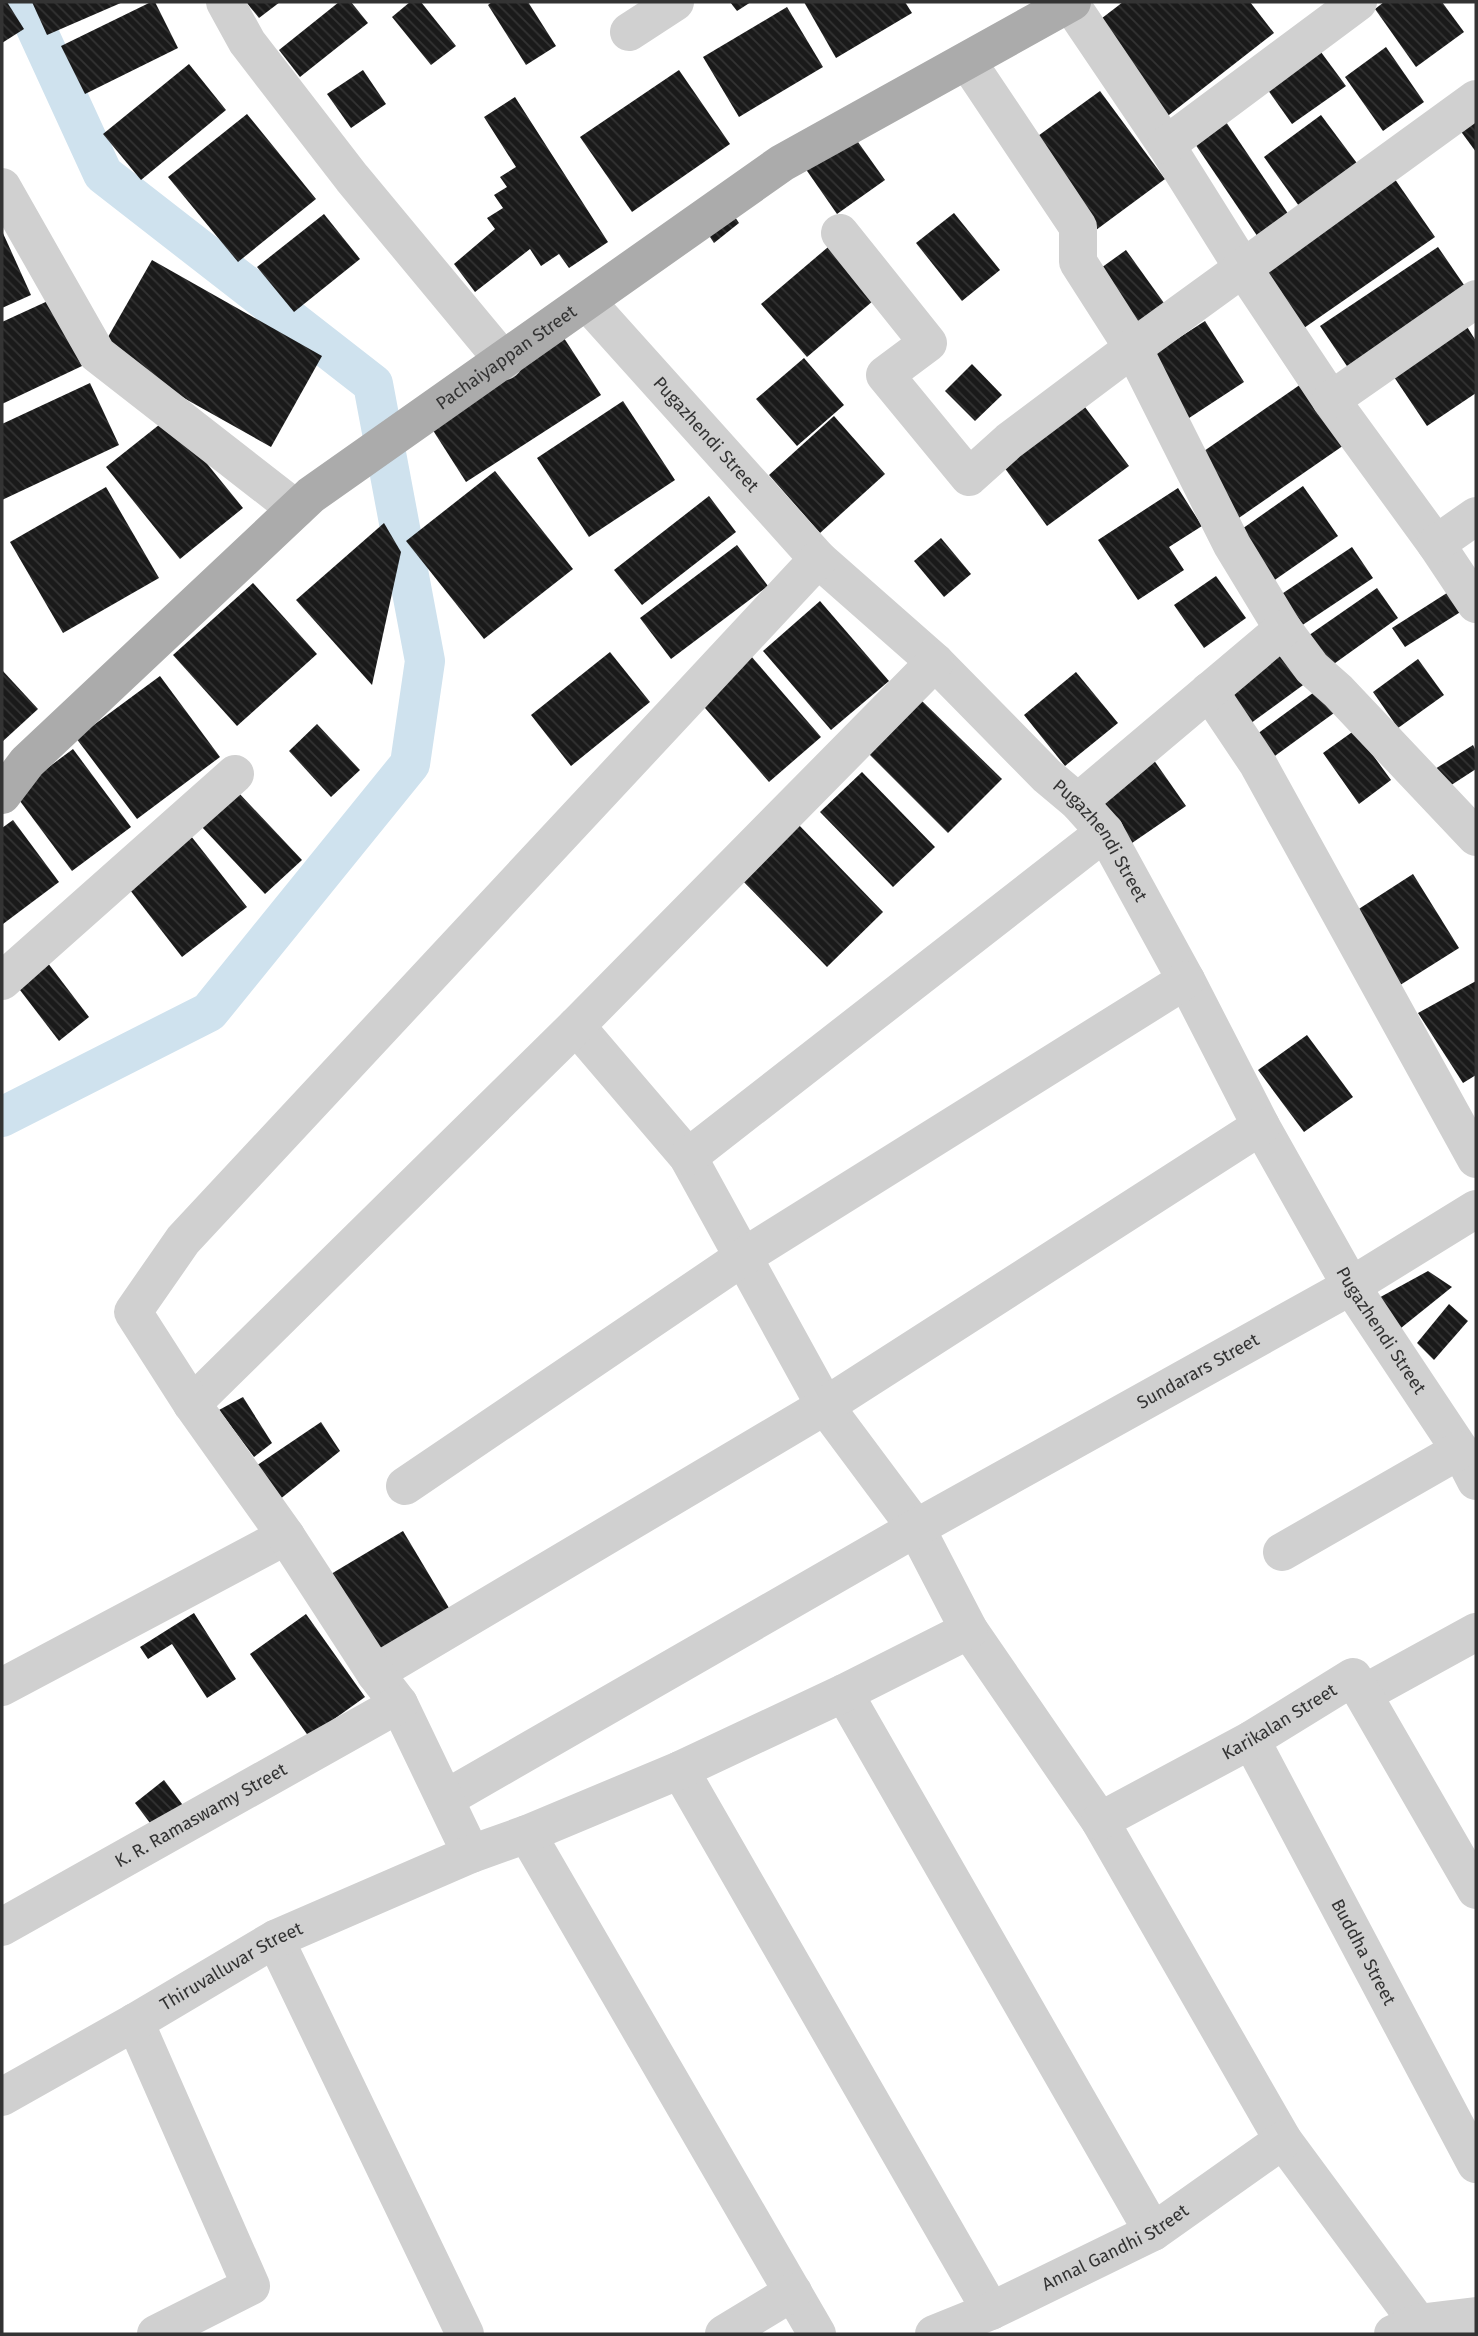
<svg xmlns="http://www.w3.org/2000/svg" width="1478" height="2336" font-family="'Fira Sans',sans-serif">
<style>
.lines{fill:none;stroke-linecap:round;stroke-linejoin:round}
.canal{stroke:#cfe2ee;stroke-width:40}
.building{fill:url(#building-back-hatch)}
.minor{stroke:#d0d0d0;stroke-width:38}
.major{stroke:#ababab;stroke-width:38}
.labels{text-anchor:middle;stroke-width:7;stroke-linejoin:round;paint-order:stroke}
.street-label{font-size:18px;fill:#333;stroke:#fff}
</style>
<defs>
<pattern id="building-back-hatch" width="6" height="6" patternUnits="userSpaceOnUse" patternTransform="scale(1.75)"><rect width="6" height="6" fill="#1a1a1a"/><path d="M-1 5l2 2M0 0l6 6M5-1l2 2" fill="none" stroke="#333"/></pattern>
</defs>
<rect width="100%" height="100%" fill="#fff"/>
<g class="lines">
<path class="canal" d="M2 1117 209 1012 410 764 425 661 373 384 103 174 24 2"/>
</g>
<g class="building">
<path d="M2 2H7L24 29 2 43Z"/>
<path d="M32 2H123L47 35Z"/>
<path d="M151 2H155L178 48 85 94 61 46Z"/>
<path d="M246 2H280L259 18Z"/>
<path d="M339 2H351L368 23 300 77 279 50Z"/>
<path d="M410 2H421L456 46 431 65 392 17Z"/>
<path d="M492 2H528L556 46 526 65 488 5Z"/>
<path d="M730 2H751L737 11Z"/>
<path d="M804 2H905L912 13 836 58Z"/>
<path d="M1123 2H1250L1274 33 1165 118 1093 25Z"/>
<path d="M1384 2H1442L1464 32 1416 67 1375 9Z"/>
<path d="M787 7 823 67 739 117 703 57Z"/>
<path d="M1386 47 1424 102 1383 131 1345 77Z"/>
<path d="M1318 48 1346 86 1292 124 1265 86Z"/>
<path d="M189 64 226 110 141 180 103 134Z"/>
<path d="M363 70 386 104 351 128 327 94Z"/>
<path d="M679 70 730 144 632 212 580 137Z"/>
<path d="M1100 91 1165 179 1096 230 1031 141Z"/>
<path d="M515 97 608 242 569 268 559 254 541 266 530 249 475 292 454 264 495 229 487 218 503 208 494 195 507 187 500 177 516 167 484 117Z"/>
<path d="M1476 106V152L1454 122Z"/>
<path d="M247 114 316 199 238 262 168 177Z"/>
<path d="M1321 115 1362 170 1304 213 1264 157Z"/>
<path d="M1222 116 1293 221 1262 243 1191 138Z"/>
<path d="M853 135 885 180 837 214 805 168Z"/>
<path d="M1392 175 1435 237 1304 328 1261 267Z"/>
<path d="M954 213 1000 270 962 301 916 243Z"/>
<path d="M324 214 360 259 294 312 257 267Z"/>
<path d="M733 214 739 223 714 243 708 234Z"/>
<path d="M2 231 31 295 2 308Z"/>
<path d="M834 242 880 295 807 357 761 304Z"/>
<path d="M1438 247 1473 298 1355 378 1320 326Z"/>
<path d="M1126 250 1169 310 1137 333 1094 273Z"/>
<path d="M152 260 322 356 271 447 100 351Z"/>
<path d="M50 300 82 366 2 404V322Z"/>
<path d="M1205 321 1244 382 1186 420 1146 359Z"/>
<path d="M1464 322 1476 341V393L1427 426 1390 371Z"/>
<path d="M562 335 601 395 466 482 427 421Z"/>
<path d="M804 358 844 405 797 446 756 399Z"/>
<path d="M972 364 1002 395 975 421 945 391Z"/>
<path d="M1304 382 1347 443 1233 522 1191 460Z"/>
<path d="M90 383 119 445 2 500V424Z"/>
<path d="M1079 399 1129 466 1047 526 998 459Z"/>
<path d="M623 401 675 480 589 537 537 458Z"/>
<path d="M834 416 885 474 820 533 769 475Z"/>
<path d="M169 417 243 508 180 559 106 467Z"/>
<path d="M495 471 573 569 484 639 406 541Z"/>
<path d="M1303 486 1338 536 1266 586 1232 536Z"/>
<path d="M106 487 159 578 63 633 10 542Z"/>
<path d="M1178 488 1202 526 1169 547 1184 570 1138 600 1098 540Z"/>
<path d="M709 496 736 532 642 605 614 570Z"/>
<path d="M384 523 401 552 372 685 296 600Z"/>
<path d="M941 538 971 574 944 597 914 561Z"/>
<path d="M737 545 768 586 671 659 640 618Z"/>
<path d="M1352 547 1373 578 1289 634 1268 603Z"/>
<path d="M1216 576 1246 618 1204 648 1174 605Z"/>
<path d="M253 583 317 654 237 726 173 655Z"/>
<path d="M1377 588 1398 618 1324 671 1302 640Z"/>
<path d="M1450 591 1462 611 1405 647 1392 628Z"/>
<path d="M820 601 889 681 831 730 763 651Z"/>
<path d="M1284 644 1310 680 1247 726 1220 690Z"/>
<path d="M610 652 650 702 571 766 531 715Z"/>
<path d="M751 656 821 737 769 782 699 701Z"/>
<path d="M1418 659 1444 695 1398 728 1373 692Z"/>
<path d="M2 670 38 709 2 742Z"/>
<path d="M1076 672 1118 723 1065 766 1024 715Z"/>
<path d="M160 676 220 757 137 819 76 738Z"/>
<path d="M1317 690 1334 713 1265 763 1249 740Z"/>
<path d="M921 700 1002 779 948 833 868 753Z"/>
<path d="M317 724 360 770 331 797 289 751Z"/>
<path d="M1362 725 1367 747 1391 780 1359 804 1323 753Z"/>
<path d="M1473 745 1476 751V769L1439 793 1427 774Z"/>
<path d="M73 749 131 827 72 871 14 793Z"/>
<path d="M1151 756 1186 806 1132 843 1097 793Z"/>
<path d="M862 772 935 847 893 887 820 812Z"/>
<path d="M237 791 302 860 265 894 201 826Z"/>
<path d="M13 820 59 882 3 924 2 828Z"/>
<path d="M796 822 883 912 827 967 739 877Z"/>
<path d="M187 831 247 907 182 957 123 881Z"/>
<path d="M1413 874 1459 948 1397 987 1351 914Z"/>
<path d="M41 954 89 1017 59 1041 10 977Z"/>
<path d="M1476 981V1075L1463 1083 1418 1013Z"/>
<path d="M1307 1035 1353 1097 1304 1132 1258 1070Z"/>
<path d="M1428 1271 1452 1287 1396 1332 1375 1300Z"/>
<path d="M1449 1304 1468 1321 1434 1360 1417 1343Z"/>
<path d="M243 1397 272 1443 254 1457 219 1410Z"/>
<path d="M321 1422 340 1451 274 1504 250 1470Z"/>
<path d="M403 1531 449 1608 377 1652 331 1574Z"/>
<path d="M194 1613 236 1679 207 1698 172 1644 148 1659 140 1647Z"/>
<path d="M306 1614 365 1697 309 1737 250 1654Z"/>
<path d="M164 1780 185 1808 156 1831 135 1803Z"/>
</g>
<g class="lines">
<g class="minor">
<path d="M225 2 247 42 352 178 504 361"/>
<path d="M1070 3 1166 145 1243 268 1331 400 1436 544 1476 604"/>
<path d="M629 32 675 2"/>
<path d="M967 61 1078 227V262L1133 348 1232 545 1283 629 1312 668 1338 691 1476 837"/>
<path d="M1166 145 1358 2"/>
<path d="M2 187 97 354 296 509"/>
<path d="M840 233 928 343 885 375 969 477 1009 441 1133 348 1476 99"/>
<path id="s1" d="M587 302 818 559 935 662 1047 776 1078 802 1105 832 1186 980 1261 1126 1351 1286 1460 1450 1476 1481"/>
<path d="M1331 400 1476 299"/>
<path d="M1436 544 1476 516"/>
<path d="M1209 691 1258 764 1476 1159"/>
<path d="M1078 802 1283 629"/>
<path d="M2 981 235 774"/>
<path d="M576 1026 688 1157 825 1406 916 1528 969 1630 1100 1821 1283 2140 1418 2323"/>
<path d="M688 1157 1105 832"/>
<path d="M192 1404 576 1026 935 662"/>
<path d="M405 1486 743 1257 1186 980"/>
<path d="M1282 1552 1460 1450"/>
<path d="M375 1673 825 1406 1261 1126"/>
<path d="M2 1687 286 1536"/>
<path d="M844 1693 1153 2232"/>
<path d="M1363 1694 1476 1632"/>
<path id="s2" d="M1251 1740 1476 2164"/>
<path d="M680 1770 991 2311"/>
<path id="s3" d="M445 1799 916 1528 1351 1286 1476 1209"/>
<path id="s4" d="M1100 1821 1251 1740 1353 1677 1476 1890"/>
<path d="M527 1834 817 2334"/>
<path d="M471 1854 399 1704 375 1673 286 1536 192 1404 133 1312 183 1240 818 559"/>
<path id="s5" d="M2 1927 399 1704"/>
<path d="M275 1939 465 2334"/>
<path d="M135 2022 251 2286 156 2334"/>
<path id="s6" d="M2 2097 135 2022 275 1939 471 1854 527 1834 680 1770 844 1693 969 1630"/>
<path d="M724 2334 793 2292"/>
<path id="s7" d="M934 2334 991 2311 1153 2232 1283 2140"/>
<path d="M1393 2334 1418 2323 1476 2316"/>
</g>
<path class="major" id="s8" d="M2 795 27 762 311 495 782 163 1072 2"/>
</g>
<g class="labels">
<g class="street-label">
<text dy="6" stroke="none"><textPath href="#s8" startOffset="670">Pachaiyappan Street</textPath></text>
<text dy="6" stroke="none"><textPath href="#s1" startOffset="178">Pugazhendi Street</textPath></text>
<text dy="6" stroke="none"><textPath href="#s1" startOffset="746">Pugazhendi Street</textPath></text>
<text dy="6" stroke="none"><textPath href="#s1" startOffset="1312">Pugazhendi Street</textPath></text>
<text dy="6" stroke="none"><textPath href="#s3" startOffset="866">Sundarars Street</textPath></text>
<text dy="6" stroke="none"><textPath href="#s4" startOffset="205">Karikalan Street</textPath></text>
<text dy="6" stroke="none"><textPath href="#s5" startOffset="228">K. R. Ramaswamy Street</textPath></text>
<text dy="6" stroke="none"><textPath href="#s2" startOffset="240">Buddha Street</textPath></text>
<text dy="6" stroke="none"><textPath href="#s6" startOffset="264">Thiruvalluvar Street</textPath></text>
<text dy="6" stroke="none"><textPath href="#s7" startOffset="201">Annal Gandhi Street</textPath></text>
</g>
</g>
<rect width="1478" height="2336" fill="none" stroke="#333333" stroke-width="7"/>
</svg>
